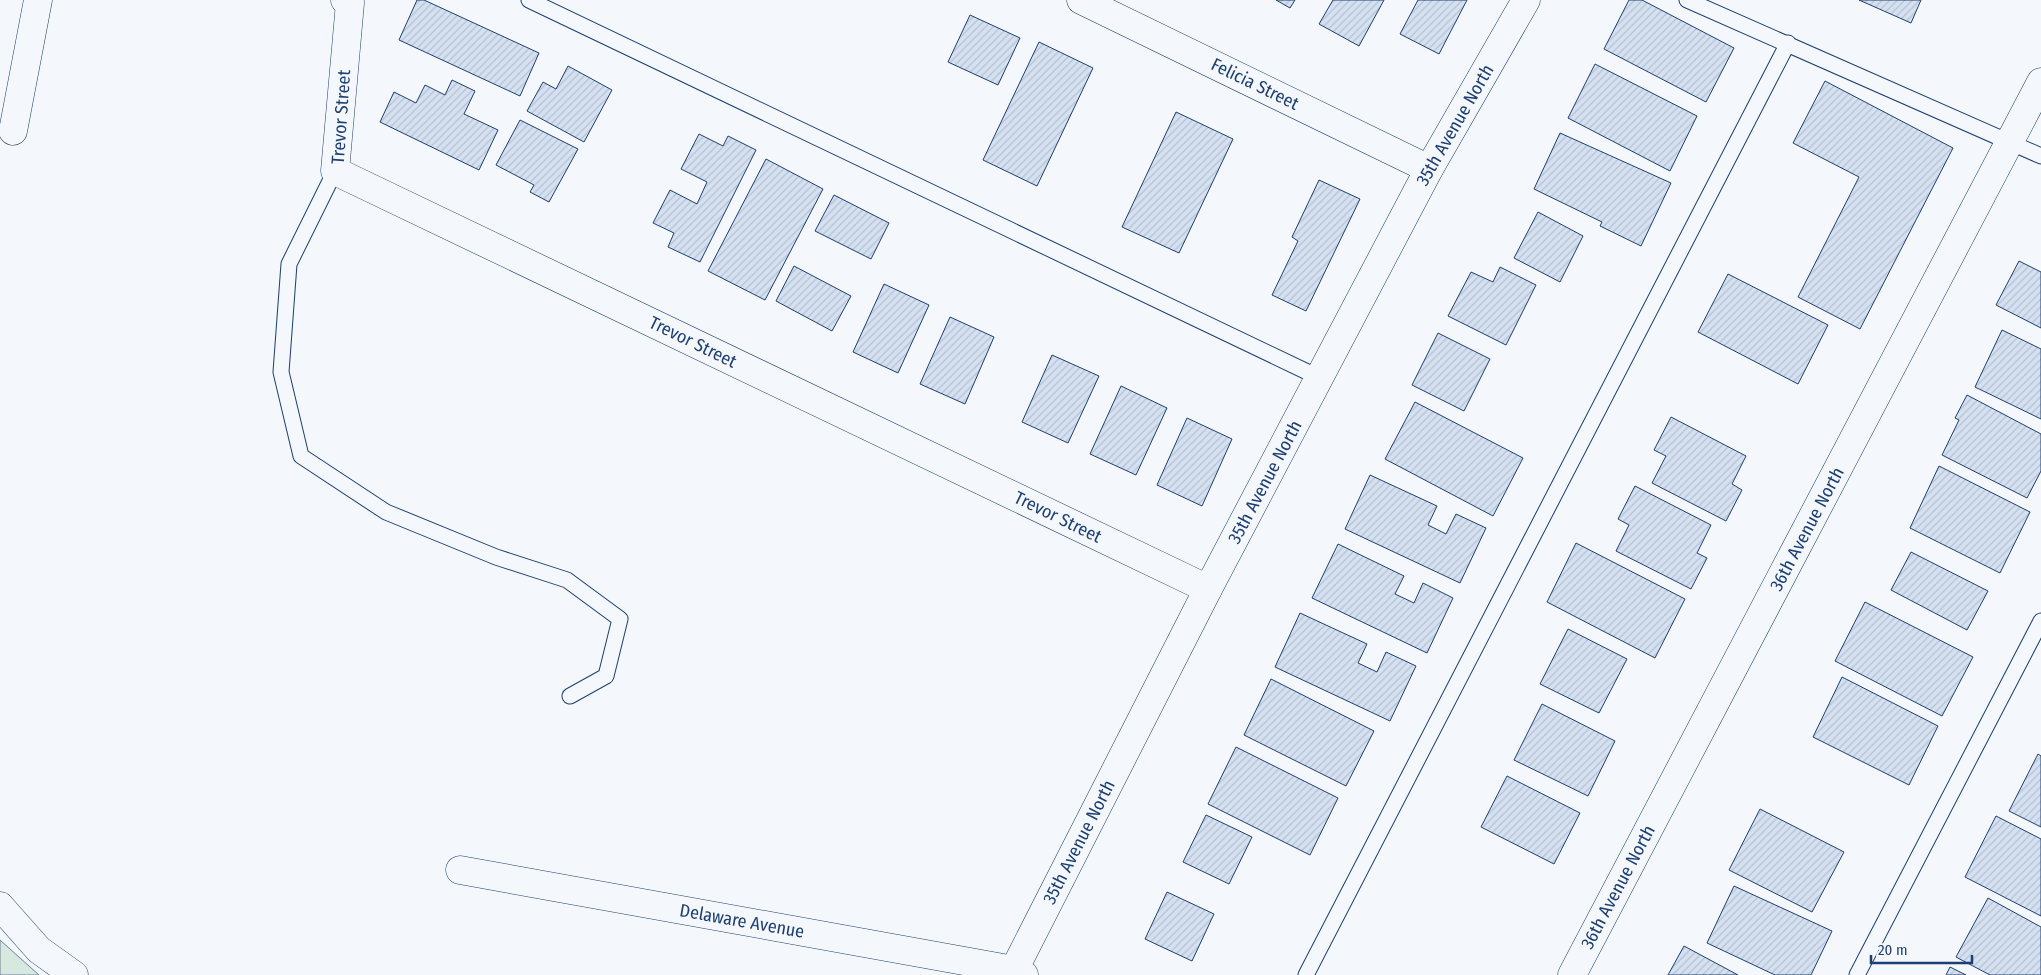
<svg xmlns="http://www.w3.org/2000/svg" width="2041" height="975" font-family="'Fira Sans Condensed',sans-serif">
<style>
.green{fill:#d7e8df;stroke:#687fa3}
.building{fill:url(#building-hatch);stroke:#1d3f73}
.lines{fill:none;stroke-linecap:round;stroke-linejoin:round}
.service-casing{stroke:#1d3f73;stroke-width:17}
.minor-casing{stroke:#1d3f73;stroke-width:29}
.motorway-casing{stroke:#1d3f73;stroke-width:29}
.service{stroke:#f4f7fb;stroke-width:15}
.minor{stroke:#f4f7fb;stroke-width:28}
.motorway{stroke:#f4f7fb;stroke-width:28}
.labels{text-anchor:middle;stroke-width:4;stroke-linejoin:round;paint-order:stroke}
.street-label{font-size:18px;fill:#1d3f73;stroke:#f4f7fb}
</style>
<defs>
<pattern id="building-hatch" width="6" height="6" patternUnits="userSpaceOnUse" patternTransform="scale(1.25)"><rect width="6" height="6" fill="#d5e0f0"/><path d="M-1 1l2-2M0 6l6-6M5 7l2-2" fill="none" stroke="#b6c1d1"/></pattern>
</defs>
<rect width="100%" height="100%" fill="#f4f7fb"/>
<path class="green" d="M0 940 39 975H0Z"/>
<g class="building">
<path d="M417 0H424L539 53 520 96 399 40Z"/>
<path d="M1276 0H1295L1290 8Z"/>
<path d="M1333 0H1384L1359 46 1319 24Z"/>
<path d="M1418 0H1467L1439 54 1400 34Z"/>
<path d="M1629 0H1642L1734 48 1706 102 1604 49Z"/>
<path d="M1859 0H1921L1911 23Z"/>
<path d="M970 15 1020 38 998 85 948 62Z"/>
<path d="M1039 42 1093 68 1037 186 983 160Z"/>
<path d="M1595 64 1697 116 1670 171 1568 118Z"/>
<path d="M568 66 612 90 584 142 527 111 543 82 556 89Z"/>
<path d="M452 80 475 91 464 114 498 130 479 170 380 122 394 92 416 103 425 85 445 95Z"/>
<path d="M1825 81 1953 148 1860 329 1798 297 1859 177 1793 143Z"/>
<path d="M1176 112 1233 139 1179 253 1122 227Z"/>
<path d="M520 120 578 149 549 202 530 192 534 185 496 165Z"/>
<path d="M1560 133 1671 183 1641 246 1600 226 1602 222 1534 189Z"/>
<path d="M699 134 723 146 728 136 756 150 700 262 668 247 674 233 653 223 670 190 697 204 707 182 681 169Z"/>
<path d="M766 159 823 189 765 300 708 271Z"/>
<path d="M1319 180 1360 199 1306 311 1272 295 1298 241 1292 237Z"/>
<path d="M834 195 889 223 871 259 815 231Z"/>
<path d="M1538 212 1583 236 1560 282 1514 258Z"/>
<path d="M2019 261 2041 272V328L1996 305Z"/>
<path d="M794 266 851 296 832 331 776 301Z"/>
<path d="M1500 267 1536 285 1506 345 1448 316 1471 272 1493 282Z"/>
<path d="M1728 274 1828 325 1798 384 1698 332Z"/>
<path d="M884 284 929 305 898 373 853 352Z"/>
<path d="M950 317 994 337 965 404 920 384Z"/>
<path d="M2002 330 2041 349V419L1975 387Z"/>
<path d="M1438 333 1490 359 1464 411 1412 385Z"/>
<path d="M1052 355 1099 376 1068 443 1022 422Z"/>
<path d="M1121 386 1167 408 1136 475 1090 454Z"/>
<path d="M1967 395 2041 434V471L2027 498 1942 455 1959 420 1955 418Z"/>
<path d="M1415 402 1523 458 1493 516 1385 459Z"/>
<path d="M1671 417 1746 456 1732 484 1742 490 1726 521 1652 483 1666 456 1654 450Z"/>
<path d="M1187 418 1232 439 1202 506 1157 485Z"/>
<path d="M1939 466 2030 512 2000 573 1910 528Z"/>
<path d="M1370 475 1437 506 1428 525 1446 534 1456 514 1486 528 1460 583 1345 529Z"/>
<path d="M1635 486 1711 525 1697 553 1707 558 1691 589 1616 551 1629 525 1618 519Z"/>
<path d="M1576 543 1685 599 1655 658 1547 602Z"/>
<path d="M1338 544 1404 576 1395 594 1414 603 1423 583 1453 598 1427 653 1312 598Z"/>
<path d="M1911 552 1988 591 1967 630 1891 590Z"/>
<path d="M1865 602 1973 657 1942 716 1835 661Z"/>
<path d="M1300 613 1367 644 1358 663 1377 672 1386 652 1416 666 1390 721 1275 667Z"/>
<path d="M1568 629 1627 659 1599 713 1540 684Z"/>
<path d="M1842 677 1938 726 1909 785 1813 737Z"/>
<path d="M1271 679 1374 731 1346 786 1244 735Z"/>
<path d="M1542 704 1615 741 1588 796 1514 760Z"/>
<path d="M1236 747 1338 798 1310 855 1208 804Z"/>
<path d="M2038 754 2041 756V827L2009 811Z"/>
<path d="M1507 776 1580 813 1554 864 1481 827Z"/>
<path d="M1760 809 1844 852 1812 912 1729 870Z"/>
<path d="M1206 815 1252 837 1229 884 1183 862Z"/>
<path d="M1996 816 2041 839V916L1965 877Z"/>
<path d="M1734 886 1832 931 1811 975H1775L1707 943Z"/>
<path d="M1167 892 1214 914 1192 961 1145 939Z"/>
<path d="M1988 898 2041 927V975H1990L1956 957Z"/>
<path d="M1684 946 1738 975H1668Z"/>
<path d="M1950 967 1966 975H1946Z"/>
</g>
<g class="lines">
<defs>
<g id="service">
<path d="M529 0 1320 378"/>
<path d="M1687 0 2041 156"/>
<path d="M335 171 289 264 281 372 301 456 386 512 496 557 567 580 620 619 606 676 570 696"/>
<path d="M1306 975 1788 43"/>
<path d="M1857 975 2041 621"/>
</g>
<g id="minor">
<path d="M345 0 350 3 335 171 1208 589"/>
<path d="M1081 0 1429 169"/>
<path d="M13 131 38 0"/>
<path d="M460 870 1014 970 1024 975"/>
<path d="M1014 970 1208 589 1429 169 1526 0"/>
<path d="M1572 975 2041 82"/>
</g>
<path id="motorway" d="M0 906 39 950 74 975"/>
</defs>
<use href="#service" class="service-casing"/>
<use href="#minor" class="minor-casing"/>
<use href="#motorway" class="motorway-casing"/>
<use href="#service" class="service"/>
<use href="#minor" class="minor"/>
<use href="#motorway" class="motorway"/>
</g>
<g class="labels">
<g class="street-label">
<text transform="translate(1255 84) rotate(26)" y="6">Felicia Street</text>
<text transform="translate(341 117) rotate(-86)" y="6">Trevor Street</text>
<text transform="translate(1455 125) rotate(-60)" y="6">35th Avenue North</text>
<text transform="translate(693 342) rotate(26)" y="6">Trevor Street</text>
<text transform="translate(1265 482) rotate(-62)" y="6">35th Avenue North</text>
<text transform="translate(1058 517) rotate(26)" y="6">Trevor Street</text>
<text transform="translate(1807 529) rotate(-62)" y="6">36th Avenue North</text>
<text transform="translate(1079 842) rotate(-63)" y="6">35th Avenue North</text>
<text transform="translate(1618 887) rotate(-62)" y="6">36th Avenue North</text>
<text transform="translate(742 921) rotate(10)" y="6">Delaware Avenue</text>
</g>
</g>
<path d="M1871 955v8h101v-8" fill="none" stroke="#1d3f73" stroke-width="2.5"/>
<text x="1878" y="955" font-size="15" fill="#1d3f73" stroke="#f4f7fb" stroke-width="4" paint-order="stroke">20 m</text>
</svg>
